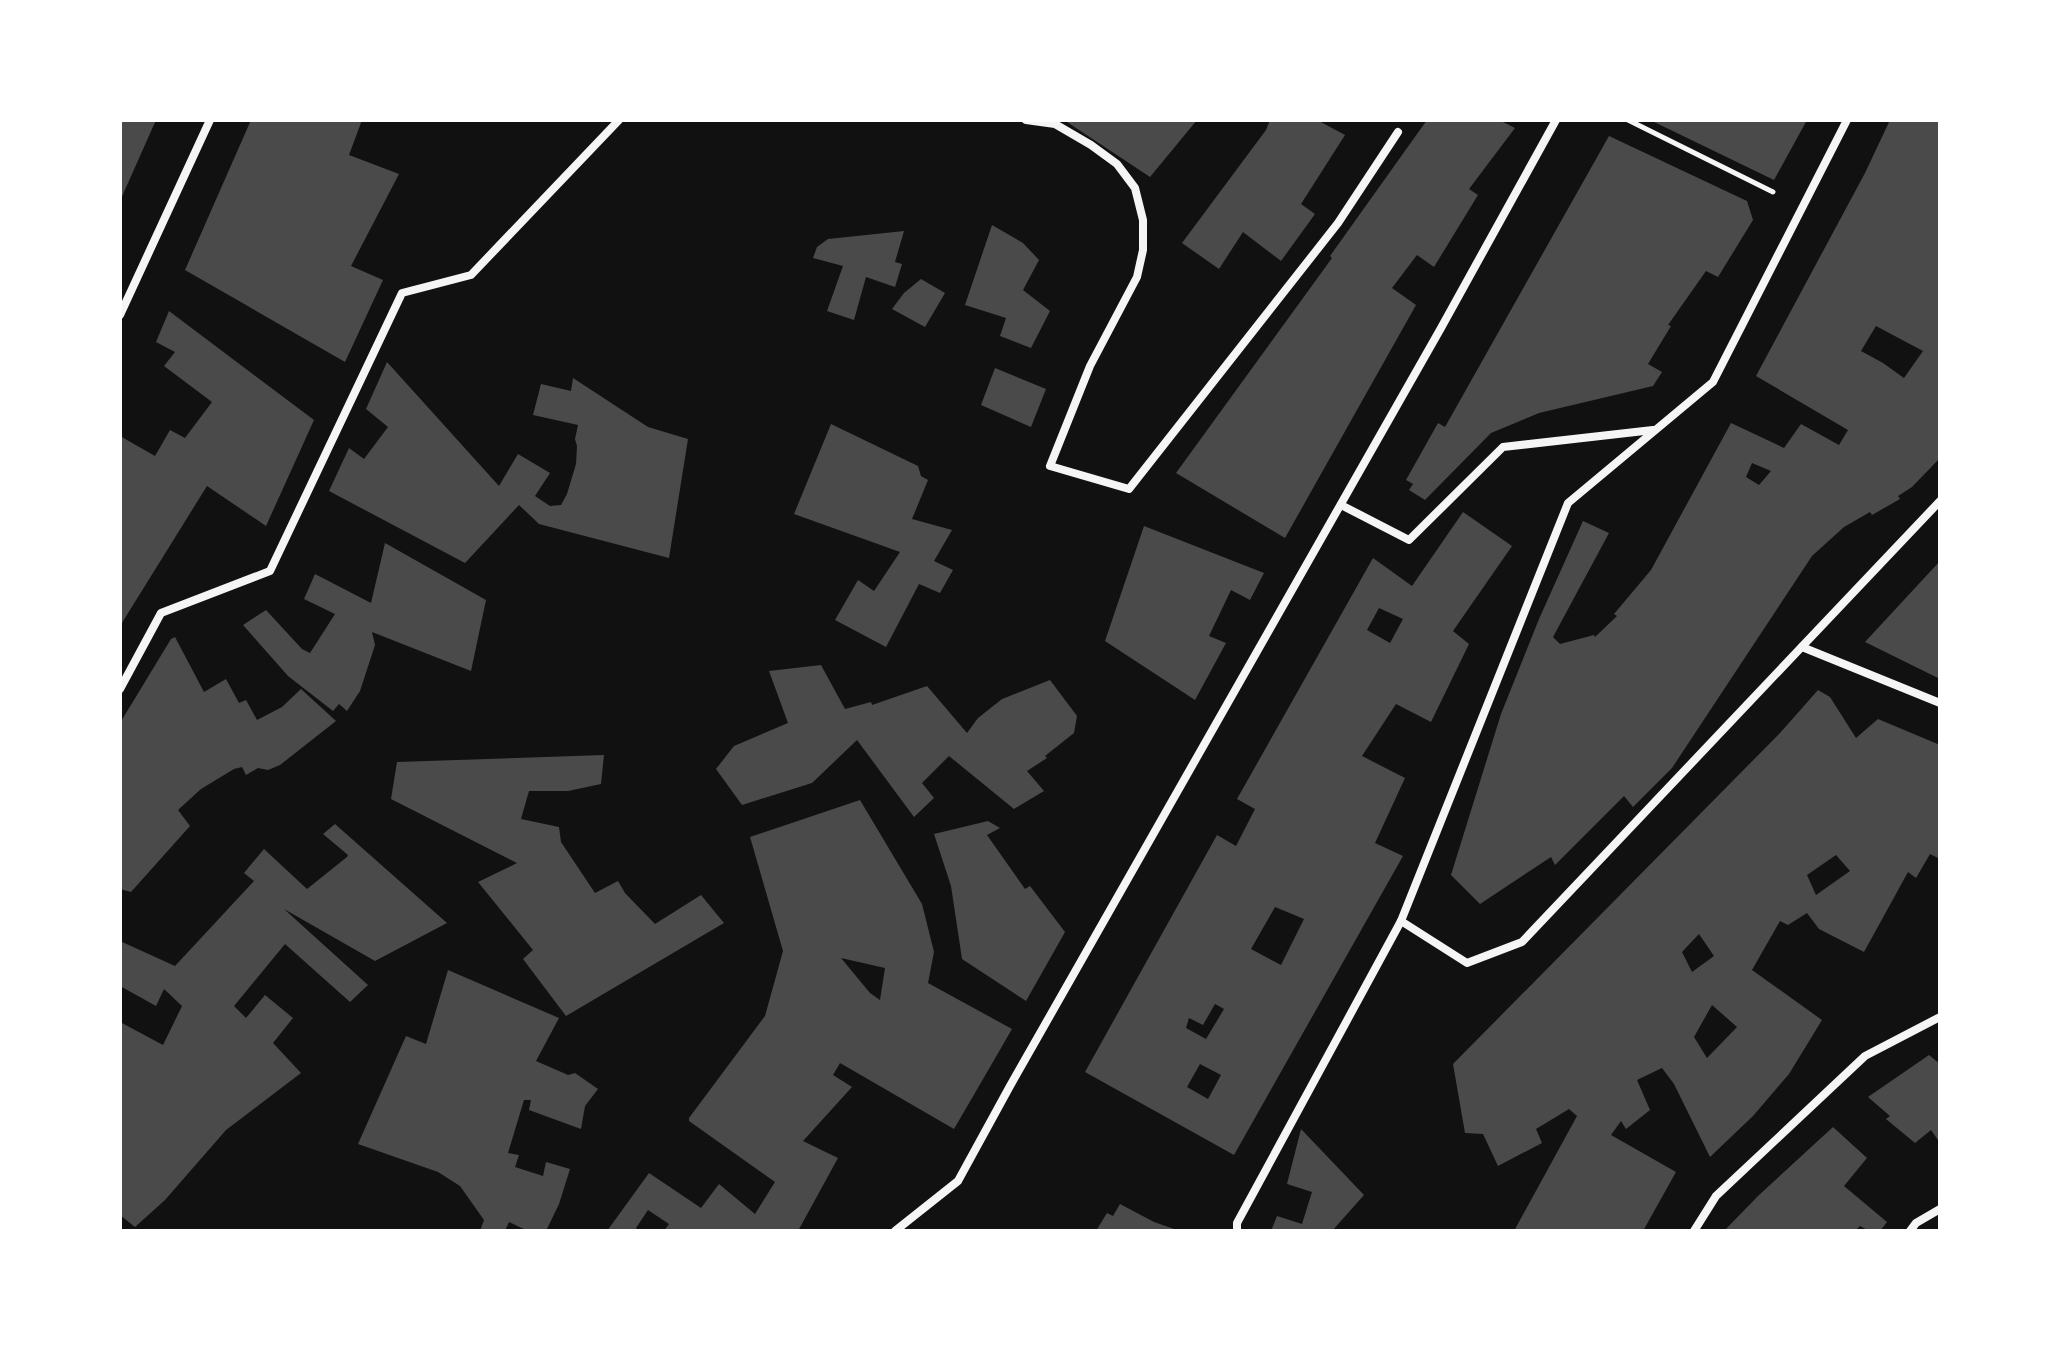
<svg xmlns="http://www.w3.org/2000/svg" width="2060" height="1351" font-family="'Times New Roman',serif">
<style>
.building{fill:#4a4a4a;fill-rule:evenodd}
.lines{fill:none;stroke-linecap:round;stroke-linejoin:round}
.path{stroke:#f5f5f5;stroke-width:5}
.minor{stroke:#f5f5f5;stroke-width:8}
</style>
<rect width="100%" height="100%" fill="#111"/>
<g class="building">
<path d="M120 120H156L120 201Z"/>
<path d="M251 120H362L349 155 399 174 351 266 383 280 345 362 185 270Z"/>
<path d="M1064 120H1197L1150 177Z"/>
<path d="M1270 120H1317L1345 135 1301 204 1315 214 1281 261 1243 232 1219 269 1182 243 1266 130Z"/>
<path d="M1427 120H1499L1515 128 1469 189 1478 195 1434 267 1417 255 1392 288 1416 305 1285 538 1176 473 1332 258 1330 256Z"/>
<path d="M1650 120H1807L1774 180Z"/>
<path d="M1890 120H1940V458L1912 487 1898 496 1900 499 1872 515 1870 512 1844 527 1812 556 1672 768 1633 807 1624 796 1555 865 1551 857 1480 904 1451 875 1501 714 1539 619 1583 521 1609 533 1553 637 1560 644 1594 635 1595 637 1617 616 1614 614 1651 570 1731 423 1784 448 1801 424 1839 445 1848 430 1756 376 1865 173ZM1876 326 1923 351 1904 378 1883 363 1861 351ZM1752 463 1771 471 1759 485 1746 477Z"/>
<path d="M1609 136 1747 201 1753 220 1718 277 1706 271 1668 325 1671 326 1648 364 1662 372 1653 386 1539 413 1491 433 1425 500 1409 490 1413 484 1406 480 1438 423 1445 427Z"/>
<path d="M992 225 1023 243 1039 260 1023 290 1050 311 1031 348 1000 336 1006 318 965 305Z"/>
<path d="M904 231 895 262 902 264 895 287 866 277 854 320 827 311 843 266 813 258 817 247 828 239Z"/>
<path d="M921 279 945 293 925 327 892 309 904 293Z"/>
<path d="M169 311 314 420 266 526 207 486 120 626V436L155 456 170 430 185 438 212 402 164 366 175 352 156 342Z"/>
<path d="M387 362 499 486 518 454 550 473 535 496 550 506 561 505 567 494 576 464 577 446 575 439 578 425 533 415 541 384 571 391 573 378 648 427 688 439 669 558 539 524 519 505 465 563 329 491 349 448 364 459 388 427 366 409Z"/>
<path d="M995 368 1046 389 1031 427 981 405Z"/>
<path d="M831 424 918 466 921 476 928 480 912 519 952 530 934 561 953 570 940 593 919 584 886 647 835 620 858 580 874 591 900 552 794 514Z"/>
<path d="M1463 512 1512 546 1453 631 1469 644 1431 722 1396 704 1362 756 1405 778 1375 843 1403 856 1234 1155 1085 1072 1217 835 1236 846 1255 809 1237 799 1373 558 1412 586ZM1379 608 1403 619 1390 643 1367 630ZM1275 907 1304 919 1281 965 1251 949ZM1215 1004 1224 1009 1206 1039 1186 1028 1189 1018 1203 1025ZM1200 1064 1221 1075 1208 1099 1187 1087Z"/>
<path d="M1144 526 1264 573 1250 600 1231 590 1209 636 1226 643 1195 700 1105 641Z"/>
<path d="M385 543 486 600 471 671 372 632 375 645 360 691 347 711 339 704 333 711 288 676 243 625 266 610 302 649 310 653 335 614 304 599 315 574 371 603Z"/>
<path d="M1940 561V679L1865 642Z"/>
<path d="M175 637 204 692 226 679 239 703 246 700 257 720 282 707 301 689 336 721 280 765 268 770 258 768 246 775 242 767 234 769 201 789 178 810 190 826 131 892 120 889V723L171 639Z"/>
<path d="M821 665 845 709 871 702 872 705 927 686 967 733 978 718 1002 699 1050 680 1077 716 1074 733 1045 756 1047 758 1027 771 1044 791 1014 809 949 756 922 783 934 798 914 817 857 740 812 783 742 805 716 769 734 746 788 723 769 671Z"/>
<path d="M1818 690 1830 697 1856 738 1878 719 1940 745V859L1930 854 1916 878 1908 872 1864 952 1819 929 1807 913 1788 925 1780 921 1752 970 1822 1020 1789 1074 1753 1116 1710 1157 1674 1084 1662 1068 1637 1080 1650 1110 1626 1129 1621 1121 1611 1135 1676 1172 1643 1231H1514L1577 1116 1569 1109 1536 1129 1542 1143 1498 1166 1483 1134 1465 1133 1453 1064 1780 733ZM1836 855 1850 871 1816 895 1807 875ZM1699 934 1714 956 1692 972 1682 952ZM1712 1005 1737 1027 1707 1058 1694 1037Z"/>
<path d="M604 755 601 784 568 791H529L521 819 559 827 561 842 595 893 618 881 625 893 655 924 701 895 724 923 566 1016 523 959 533 950 478 882 517 863 391 799 397 762Z"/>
<path d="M860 800 922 904 934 952 928 983 1012 1029 979 1086 954 1129 840 1063 833 1075 852 1087 803 1141 838 1158 798 1231H664L669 1224 648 1210 636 1228 639 1231H607L649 1173 701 1208 719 1184 755 1214 775 1182 689 1121V1118L765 1016 783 951 750 837ZM841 958 885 968 880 1000 870 993Z"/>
<path d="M988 821 1000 828 987 835 1025 889 1030 886 1065 932 1026 1001 962 959 951 886 934 834Z"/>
<path d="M335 824 447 923 375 961 284 909 368 985 350 1002 285 944 234 1006 246 1018 265 995 293 1018 273 1043 301 1073 226 1130 165 1200 135 1227 120 1215V1022L163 1045 182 1006 164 989 156 1006 120 986V941L175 966 254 881 244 873 264 849 307 889 347 857 348 855 323 834Z"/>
<path d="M448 970 559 1018 536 1061 568 1075 575 1073 598 1089 585 1106 581 1129 529 1110 531 1100H524L508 1153 519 1155 515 1167 543 1176 546 1162 570 1169 559 1204 546 1231H528L509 1222 505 1231H480L484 1220 460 1186 438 1172 358 1144 406 1036 426 1044Z"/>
<path d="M1929 1055 1940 1064V1143L1931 1130 1915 1143 1886 1119 1890 1116 1868 1097Z"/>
<path d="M1833 1127 1867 1158 1844 1186 1887 1222 1880 1231H1869L1860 1226 1855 1231H1724L1758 1196Z"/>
<path d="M1301 1129 1364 1195 1332 1231H1271L1277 1216 1302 1224 1312 1192 1287 1184Z"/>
<path d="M1120 1204 1154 1222 1180 1231H1096L1107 1213 1113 1216Z"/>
</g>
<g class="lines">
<path class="path" d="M1628 120 1773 192"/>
<g class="minor">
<path d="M1026 120 1055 124 1091 145 1117 164 1135 188 1143 220V250L1137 277 1090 366 1050 466 1129 489 1338 223 1398 132"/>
<path d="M120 315 210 120"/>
<path d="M1341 505 1409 540 1503 447 1653 430"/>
<path d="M1802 647 1940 703"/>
<path d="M120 689 161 613 270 571 402 293 471 275 619 120"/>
<path d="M1401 921 1467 963 1522 942 1940 501"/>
<path d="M895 1231 958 1181 1010 1086 1441 328 1556 120"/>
<path d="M1237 1231V1223L1401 921 1568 503 1713 382 1847 120"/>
<path d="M1694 1231 1716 1196 1865 1056 1940 1017"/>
<path d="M1910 1231 1916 1223 1940 1209"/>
</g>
</g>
<rect width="2060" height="1351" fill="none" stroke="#ffffff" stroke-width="244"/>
</svg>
